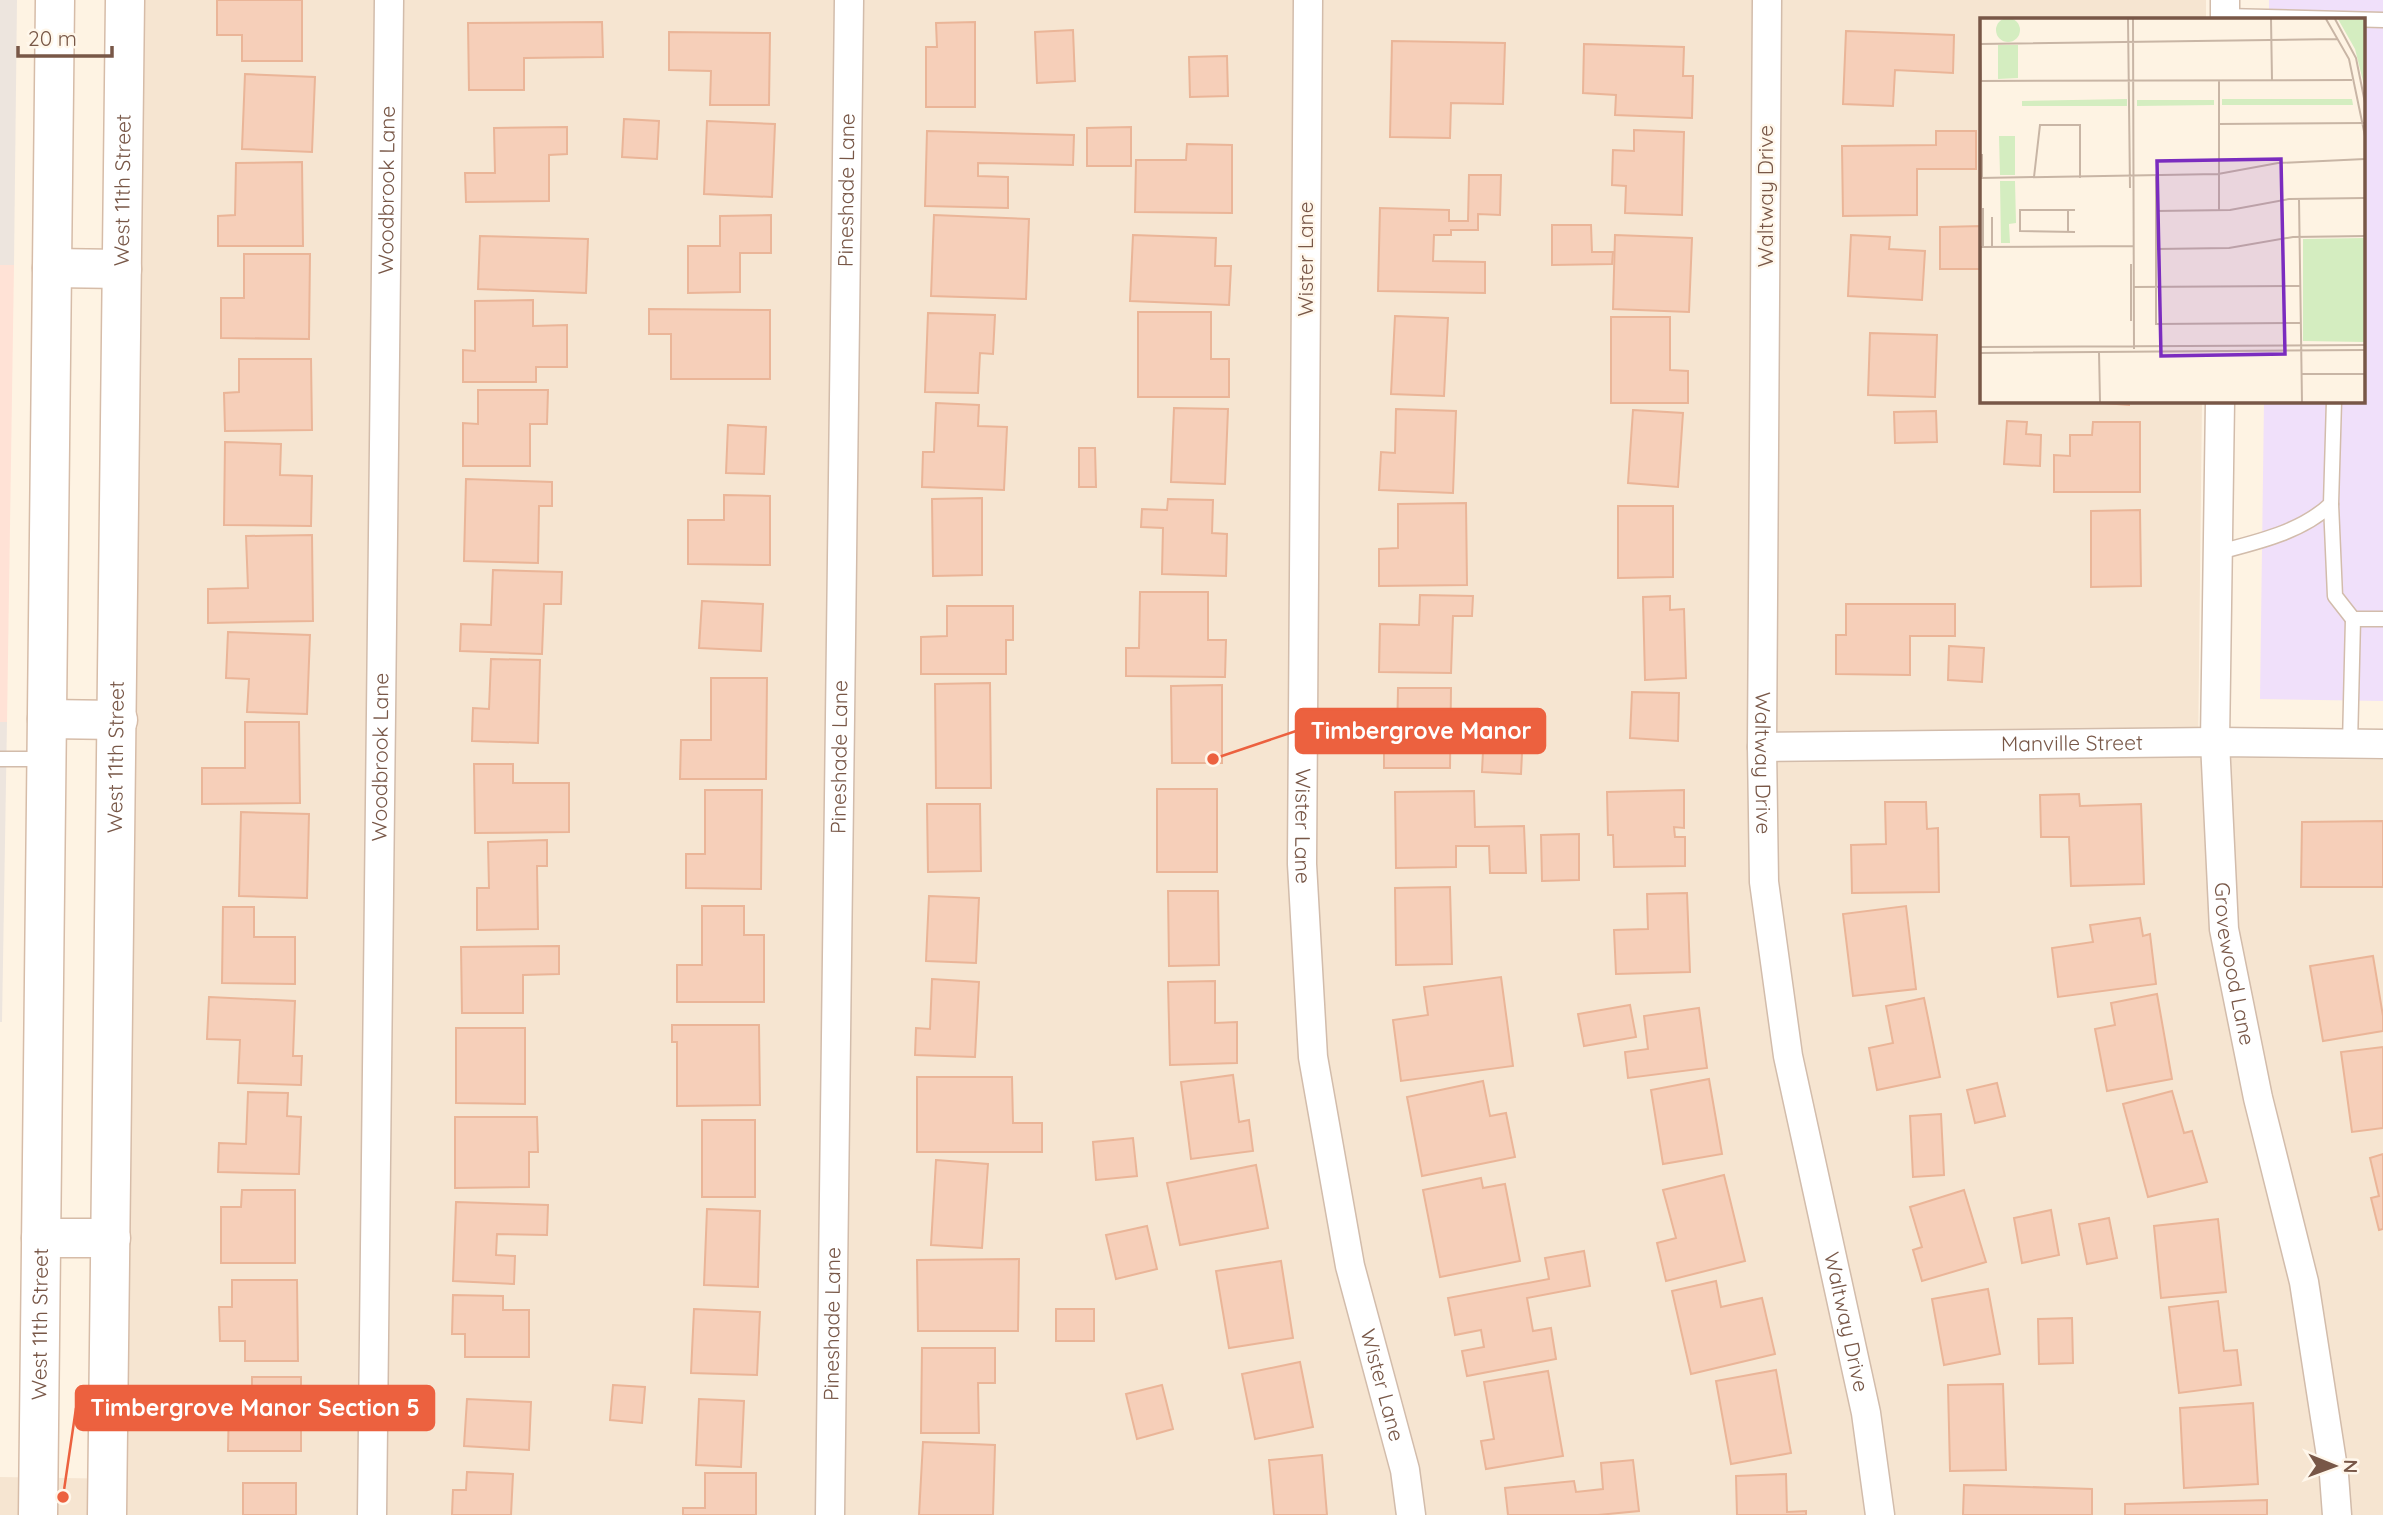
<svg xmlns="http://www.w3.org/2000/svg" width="2383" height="1515" font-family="Quicksand,sans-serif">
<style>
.residential{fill:#f6e5d1}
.commercial{fill:#ffe2d6}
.industrial{fill:#ede5de}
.education{fill:#f0e0fa}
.building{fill:#f6cfb9;stroke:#eab598;stroke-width:2}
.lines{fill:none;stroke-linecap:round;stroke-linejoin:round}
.lane-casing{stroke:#d2bcab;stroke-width:17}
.street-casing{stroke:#d2bcab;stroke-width:31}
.secondary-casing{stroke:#d6bca8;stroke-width:41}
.lane{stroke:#fff;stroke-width:14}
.street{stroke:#fff;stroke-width:28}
.secondary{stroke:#fff;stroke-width:38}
.labels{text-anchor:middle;stroke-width:5;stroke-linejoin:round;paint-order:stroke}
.street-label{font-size:21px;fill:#785747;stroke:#fff7eb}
.inset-road{fill:none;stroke:#c8b5a5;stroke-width:2}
.view{fill:#7b2cbf;fill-opacity:0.15;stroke:#7b2cbf;stroke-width:3.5}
.inset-edge{fill:none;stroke:#785747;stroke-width:3.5}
.leader{fill:none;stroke:#ec613f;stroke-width:2.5}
.callout-dot{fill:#ec613f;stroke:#fff7eb;stroke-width:2.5}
.callout{fill:#ec613f;stroke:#ec613f;stroke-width:2.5}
.callout-label{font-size:23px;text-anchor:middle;font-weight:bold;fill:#fff}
</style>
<rect width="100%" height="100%" fill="#fef3e3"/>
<path class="residential" d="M143 0H2206V19H1982V401H2202L2198 757 2383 760V1515H0V1477L127 1479Z"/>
<path class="commercial" d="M0 265H14L7 722H0Z"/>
<g class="industrial">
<path d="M0 0H17L14 265H0Z"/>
<path d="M0 722H7L2 1022H0Z"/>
</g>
<path class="education" d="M2269 0H2383V701L2260 699 2264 401H2364V19H2269Z"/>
<g class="building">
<path d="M217 0H302V61H242V35H217Z"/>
<path d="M602 22 603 57 524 58V90H469L468 23Z"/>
<path d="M975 22V107H926V47H937L936 23Z"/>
<path d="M1073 30 1075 81 1037 83 1035 32Z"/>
<path d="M1846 31 1954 35 1953 73 1895 70 1893 106 1843 104Z"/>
<path d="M669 32 770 33 769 105H710L711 71 669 70Z"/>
<path d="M1392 41 1505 43 1503 104 1451 103 1450 138 1390 137Z"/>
<path d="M1584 44 1684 47 1683 76H1693L1692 118 1615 115 1616 95 1583 93Z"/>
<path d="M1227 56 1228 96 1190 97 1189 57Z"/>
<path d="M245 74 315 77 312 152 242 149Z"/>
<path d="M624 119 659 121 657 159 622 157Z"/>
<path d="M707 121 775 124 772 197 704 194Z"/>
<path d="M567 127V154L549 155V201L466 202 465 173H495L494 128Z"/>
<path d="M1131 127V166H1087V128Z"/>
<path d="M1634 130 1684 132 1682 215 1625 213 1626 186 1612 185 1613 150 1634 151Z"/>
<path d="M927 131 1074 135 1073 165 978 163V176L1008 177V208L925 206Z"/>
<path d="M1936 131H1976V169H1917V215L1843 216 1842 146 1936 145Z"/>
<path d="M1187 144 1232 145V213L1135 212 1136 160H1186Z"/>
<path d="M302 162 303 246H218V216L235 215 236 163Z"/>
<path d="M1469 175H1501L1500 215 1478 214V230H1451V235H1434L1433 261 1485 262V293L1378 291 1380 208 1449 210V221H1468Z"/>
<path d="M771 215V253H740V292L688 293V246H720V216Z"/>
<path d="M934 215 1029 219 1026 299 931 296Z"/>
<path d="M1552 225H1591L1592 252H1613L1612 264 1552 265Z"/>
<path d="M1982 226V269H1940V227Z"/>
<path d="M1133 235 1216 238 1215 266H1231L1229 305 1130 301Z"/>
<path d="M1615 235 1692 238 1689 312 1613 309Z"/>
<path d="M1851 235 1890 237 1889 249 1925 251 1922 300 1848 296Z"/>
<path d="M480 236 588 239 586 293 478 289Z"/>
<path d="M244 254H310L309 339 221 338V298H244Z"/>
<path d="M533 300V326L567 325V367H536V382H463V350L475 351V301Z"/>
<path d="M649 309 770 310V379H671V334H649Z"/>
<path d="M1138 312H1211V359H1229V397H1138Z"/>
<path d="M928 313 995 315 993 354 980 353 978 393 925 392Z"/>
<path d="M1395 316 1448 318 1444 396 1391 394Z"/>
<path d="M1611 317H1670V370L1688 371V403H1611Z"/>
<path d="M1870 333 1937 335 1935 397 1868 395Z"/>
<path d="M239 359H311L312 430 225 431 224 393 239 392Z"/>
<path d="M478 390H548L547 424H530V466H463V423L478 424Z"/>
<path d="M2076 401H2129V405Z"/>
<path d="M936 403 979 405 978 426 1007 427 1004 490 922 487 923 452H934Z"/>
<path d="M1174 408 1228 409 1225 484 1171 482Z"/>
<path d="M1396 409 1456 411 1453 493 1379 490 1381 452 1395 453Z"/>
<path d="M1633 410 1683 413 1678 487 1628 483Z"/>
<path d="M1936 411 1937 442 1895 443 1894 412Z"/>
<path d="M2007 421 2027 422 2026 434 2041 435 2040 466 2004 464Z"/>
<path d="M2093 422H2140V492H2054V455L2070 456V435H2092Z"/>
<path d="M728 425 766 427 764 474 726 473Z"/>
<path d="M225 442 281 444 280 475 312 476 311 526 224 525Z"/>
<path d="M1079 448H1095L1096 487H1079Z"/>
<path d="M466 479 552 482V506H539L538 563 464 561Z"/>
<path d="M724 495 770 496V565L688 564V520H724Z"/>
<path d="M982 498V575L933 576 932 499Z"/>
<path d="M1168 499 1213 500 1212 533 1227 534 1226 576 1162 574 1163 528 1141 527 1142 509 1167 510Z"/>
<path d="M1466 503 1467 585 1379 586V549L1398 548V504Z"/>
<path d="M1618 506H1673V577L1618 578Z"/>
<path d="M2140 510 2141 586 2091 587V511Z"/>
<path d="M312 535 313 621 208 623V589L248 588 246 536Z"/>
<path d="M493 570 562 572 561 604H544L542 654 460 651 461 624 491 625Z"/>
<path d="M1140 592H1208V640H1226L1225 677 1126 676V648H1139Z"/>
<path d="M1420 595 1473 596 1472 616H1453L1451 673 1379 672 1380 624 1419 625Z"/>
<path d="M1670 596V610L1684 609 1686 678 1645 680 1643 597Z"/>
<path d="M702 601 763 604 761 651 699 648Z"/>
<path d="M1846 604H1955V636H1910V675L1836 674V635H1846Z"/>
<path d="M947 606H1013V640H1006V674H921V637L947 636Z"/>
<path d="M228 632 310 635 307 714 247 712 249 679 226 678Z"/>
<path d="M1949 646 1984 648 1982 682 1948 680Z"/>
<path d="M491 659 540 660 538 743 472 741 473 708 489 709Z"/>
<path d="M711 678H767L766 779H680L681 740H711Z"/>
<path d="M990 683 991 788H936L935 684Z"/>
<path d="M1222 685V763H1172L1171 686Z"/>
<path d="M1398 688H1451L1450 768H1384V739H1397Z"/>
<path d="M1632 692 1679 693 1678 741 1630 738Z"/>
<path d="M245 722H299L300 803 202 804V768H245Z"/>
<path d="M1484 731 1523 733 1521 774 1482 772Z"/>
<path d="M474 764H513V783H569V832L475 833Z"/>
<rect x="1157" y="789" width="60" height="83"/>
<path d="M705 790H762L761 889 686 888V854H705Z"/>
<path d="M1684 790V828L1674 827 1675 837H1685V866L1614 867 1613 835H1608L1607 792Z"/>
<path d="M1474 791 1475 827 1524 826 1526 873H1490L1489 846H1456V867L1396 868 1395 792Z"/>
<path d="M2079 794 2080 806 2141 804 2144 884 2071 886 2069 837H2041L2040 795Z"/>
<path d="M1885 802H1926L1927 829 1938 828 1939 892 1852 893 1851 845 1886 844Z"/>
<path d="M927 804H980L981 871 928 872Z"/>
<path d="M241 812 309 814 307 898 239 896Z"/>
<path d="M2383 821V887H2301L2302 822Z"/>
<path d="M1579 834V880L1542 881 1541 835Z"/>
<path d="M547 840V866H537L538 929 477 930V888H489L488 842Z"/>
<path d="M1450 887 1452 964 1396 965 1395 888Z"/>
<path d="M1168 891H1218L1219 965 1169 966Z"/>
<path d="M1687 893 1690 972 1616 974 1614 930 1648 929 1647 894Z"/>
<path d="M929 896 979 898 976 963 926 961Z"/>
<path d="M702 906H744V935H764V1002H677V965H702Z"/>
<path d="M1906 906 1916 989 1853 996 1843 914Z"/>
<path d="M223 907H254V937H295V984L222 983Z"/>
<path d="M2140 918 2143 936 2150 934 2156 984 2058 997 2052 948 2093 942 2090 925Z"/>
<path d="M559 946V974L523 975V1013H462L461 947Z"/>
<path d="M2373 956 2383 1016V1031L2323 1041 2310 966Z"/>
<path d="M1501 977 1513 1066 1401 1081 1393 1020 1428 1015 1424 987Z"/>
<path d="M932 979 979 982 975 1057 915 1055 916 1028 930 1029Z"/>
<path d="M1215 981V1023L1237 1022V1063L1170 1065 1168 982Z"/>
<path d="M2157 994 2172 1079 2107 1091 2095 1029 2115 1025 2111 1003Z"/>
<path d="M209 997 295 1001 293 1056H302L301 1085 238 1083 240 1040 207 1039Z"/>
<path d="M1924 998 1940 1077 1877 1090 1869 1048 1893 1043 1886 1006Z"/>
<path d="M1630 1005 1636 1037 1584 1046 1578 1014Z"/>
<path d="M1699 1008 1707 1068 1628 1078 1625 1052 1648 1049 1644 1016Z"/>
<path d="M672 1025H759L760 1105 677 1106V1042H672Z"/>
<path d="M456 1028H525V1104L456 1103Z"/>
<path d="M2383 1047V1128L2352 1132 2341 1052Z"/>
<path d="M1233 1075 1239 1122 1249 1120 1253 1151 1191 1159 1181 1082Z"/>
<path d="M917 1077H1012L1013 1123H1042V1152H917Z"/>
<path d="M1709 1079 1722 1154 1663 1164 1651 1090Z"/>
<path d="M1483 1081 1490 1116 1506 1113 1515 1157 1422 1176 1407 1097Z"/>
<path d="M1997 1083 2005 1116 1975 1123 1967 1090Z"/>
<path d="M2172 1091 2184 1133 2192 1131 2207 1182 2148 1197 2123 1104Z"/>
<path d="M248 1092 288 1093 287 1116 301 1117 299 1174 218 1172 219 1143 246 1144Z"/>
<path d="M1941 1114 1944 1175 1913 1177 1910 1116Z"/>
<path d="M455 1117H537L538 1152H529V1187L455 1188Z"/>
<rect x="702" y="1120" width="53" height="77"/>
<path d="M1133 1138 1137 1176 1096 1180 1093 1142Z"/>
<path d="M2383 1154V1229L2379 1230 2371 1198 2379 1196 2370 1158Z"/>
<path d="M936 1160 988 1164 982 1248 931 1245Z"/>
<path d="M1256 1165 1268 1228 1180 1245 1167 1183Z"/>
<path d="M1724 1175 1745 1261 1666 1281 1657 1243 1676 1238 1663 1190Z"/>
<path d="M1481 1178 1483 1188 1505 1184 1520 1261 1440 1277 1423 1190Z"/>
<path d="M242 1190H295V1263H221V1207H241Z"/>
<path d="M1964 1190 1986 1262 1922 1281 1913 1250 1922 1247 1910 1207Z"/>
<path d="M456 1202 548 1205 547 1235 497 1234 496 1255 515 1256 514 1284 453 1281Z"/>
<path d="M707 1209 760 1211 758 1287 704 1285Z"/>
<path d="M2051 1210 2059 1255 2022 1263 2014 1218Z"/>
<path d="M2109 1218 2117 1258 2087 1264 2079 1224Z"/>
<path d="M2218 1219 2226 1292 2161 1298 2154 1226Z"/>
<path d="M1147 1226 1157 1269 1116 1279 1106 1235Z"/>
<path d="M1584 1251 1590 1286 1527 1298 1533 1331 1551 1328 1556 1359 1467 1376 1462 1351 1484 1347 1481 1330 1455 1335 1448 1298 1549 1279 1545 1258Z"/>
<path d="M1019 1259 1018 1331H918L917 1260Z"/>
<path d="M1281 1261 1293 1338 1229 1348 1216 1271Z"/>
<path d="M232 1280H297L298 1361H245V1341H220L219 1307H232Z"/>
<path d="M1716 1281 1721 1307 1762 1298 1775 1354 1691 1374 1672 1291Z"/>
<path d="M1988 1289 2000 1354 1944 1365 1932 1299Z"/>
<path d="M453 1295 503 1296V1310H529V1357H465V1334H452Z"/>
<path d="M2218 1301 2224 1351 2237 1350 2241 1385 2179 1393 2169 1307Z"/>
<path d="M694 1309 760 1312 757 1375 691 1373Z"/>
<rect x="1056" y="1309" width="38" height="32"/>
<path d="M2072 1318 2073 1363 2039 1364 2038 1319Z"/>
<path d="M922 1348H995V1383H978L979 1433H921Z"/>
<path d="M1300 1362 1313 1427 1255 1439 1242 1374Z"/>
<path d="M1776 1370 1791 1453 1731 1464 1716 1381Z"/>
<path d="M1548 1371 1563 1456 1486 1469 1481 1441 1494 1439 1484 1382Z"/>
<path d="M252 1377H301V1451H228L229 1401H252Z"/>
<path d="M2003 1384 2006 1470 1950 1471 1948 1385Z"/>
<path d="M613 1385 645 1387 642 1423 610 1420Z"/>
<path d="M1162 1385 1173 1429 1137 1439 1126 1394Z"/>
<path d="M467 1399 531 1402 529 1450 464 1446Z"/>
<path d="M699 1399 744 1401 741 1467 696 1465Z"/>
<path d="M2253 1403 2258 1484 2184 1488 2180 1408Z"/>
<path d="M923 1442 995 1445 993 1515H919Z"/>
<path d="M1322 1455 1327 1515H1274L1269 1460Z"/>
<path d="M1633 1460 1639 1511 1598 1515H1508L1505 1488 1574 1481 1576 1492 1603 1489 1601 1463Z"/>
<path d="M467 1472 513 1474 511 1515H452L453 1490H466Z"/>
<path d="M705 1473H756V1515H683V1508H705Z"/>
<path d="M1786 1474 1787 1512 1806 1511V1515H1737L1736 1476Z"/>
<rect x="243" y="1483" width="53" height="32"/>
<path d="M1964 1485 2092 1489V1515H1963Z"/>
<path d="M2267 1500V1515H2125V1504Z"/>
</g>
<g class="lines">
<defs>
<g id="lane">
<path d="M2225 16 2383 20"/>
<path d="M2331 504 2335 596 2353 619H2383"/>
<path d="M2219 552C2257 542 2302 532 2331 504L2334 401"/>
<path d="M2350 744 2353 619"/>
<path d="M0 759H46"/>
</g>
<g id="street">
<path id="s1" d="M1308 0 1302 864 1313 1057 1350 1266 1405 1470 1411 1515"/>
<path id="s2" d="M1767 0 1762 747 1764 882 1788 1056 1866 1413 1880 1515"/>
<path d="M2225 19V0"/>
<path id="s3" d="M2220 401 2215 742 2224 929 2258 1098 2304 1282 2334 1475 2337 1515"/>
<path id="s4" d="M1762 747 2215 742 2383 744"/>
<path id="s5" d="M372 1515 389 0"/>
<path id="s6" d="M830 1515 849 0"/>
</g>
<g id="secondary">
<path d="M52 268 122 269"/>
<path d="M47 719 118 720"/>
<path d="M41 1238H111"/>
<path id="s7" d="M38 1515 55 0"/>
<path id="s8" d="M107 1515 125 0"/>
</g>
</defs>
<use href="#lane" class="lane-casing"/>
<use href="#street" class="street-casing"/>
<use href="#secondary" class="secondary-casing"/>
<use href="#lane" class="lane"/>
<use href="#street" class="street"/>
<use href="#secondary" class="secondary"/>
</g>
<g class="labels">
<g class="street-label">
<text dy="7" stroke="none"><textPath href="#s8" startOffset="1325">West 11th Street</textPath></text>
<text dy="7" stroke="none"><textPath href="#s5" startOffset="1325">Woodbrook Lane</textPath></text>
<text dy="7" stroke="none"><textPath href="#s6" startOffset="1325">Pineshade Lane</textPath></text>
<text transform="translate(1766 196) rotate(-90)" y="7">Waltway Drive</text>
<text transform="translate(1306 259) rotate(-90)" y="7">Wister Lane</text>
<text dy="7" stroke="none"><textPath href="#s4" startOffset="310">Manville Street</textPath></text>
<text dy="7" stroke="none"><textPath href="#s8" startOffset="758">West 11th Street</textPath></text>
<text dy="7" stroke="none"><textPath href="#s5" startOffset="758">Woodbrook Lane</textPath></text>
<text dy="7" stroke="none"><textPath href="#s6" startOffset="758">Pineshade Lane</textPath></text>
<text dy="7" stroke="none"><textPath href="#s2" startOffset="763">Waltway Drive</textPath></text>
<text dy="7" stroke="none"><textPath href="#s1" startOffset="826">Wister Lane</textPath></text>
<text dy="7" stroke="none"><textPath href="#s3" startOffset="564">Grovewood Lane</textPath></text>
<text dy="7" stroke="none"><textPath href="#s2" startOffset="1330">Waltway Drive</textPath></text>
<text dy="7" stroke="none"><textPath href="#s7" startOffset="191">West 11th Street</textPath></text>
<text dy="7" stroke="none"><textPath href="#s6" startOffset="191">Pineshade Lane</textPath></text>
<text dy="7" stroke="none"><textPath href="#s1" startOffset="1393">Wister Lane</textPath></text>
</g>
</g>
<g transform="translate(1980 18)">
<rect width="385" height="385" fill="#fef3e3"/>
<path d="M16 12a12 12 0 1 1 24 0a12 12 0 1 1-24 0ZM358 1H385V71L375 31ZM18 27H38V60L18 61ZM147 81V88H42V83ZM242 81H372L373 87H242ZM157 82H234V87L157 88ZM19 118H35V157H20ZM20 163H35L36 205 29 206 30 225H21ZM385 220V324L323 323V221Z" fill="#d4edc0"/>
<path class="inset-road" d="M148 1 150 170M153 1 154 331M291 1 292 62M346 1 369 41 385 118M355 1 376 40 385 85M0 25 1 63M0 26 357 21M239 62V193M0 63 372 62M238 106 385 105M2 136V160M176 156V306L320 305M54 159 60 107H100V160M0 160 238 156 298 145 385 141M319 181 322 384M3 190V229M88 192V214M95 192H40V213L95 214M176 193 250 192 309 181 385 180M12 199V229M0 229 154 228M176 231 249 230 313 219 385 218M151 246V303M154 269 320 268M0 329 385 327M119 334 120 384M0 335 385 332M321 356H385"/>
<path class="view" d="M301 141 305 336 181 338 177 143Z"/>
<rect width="385" height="385" class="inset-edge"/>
</g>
<path class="leader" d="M1213 759L1296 731M63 1497L76 1408"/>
<g class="callout-dot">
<circle cx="1213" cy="759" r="7"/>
<circle cx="63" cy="1497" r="7"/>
</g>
<g class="callout">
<rect x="1296" y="709" width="249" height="44" rx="7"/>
<rect x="76" y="1386" width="358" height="44" rx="7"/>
</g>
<g class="callout-label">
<text x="1421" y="739">Timbergrove Manor</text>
<text x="255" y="1416">Timbergrove Manor Section 5</text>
</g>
<g transform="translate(2334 1466) rotate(91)" stroke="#fff7eb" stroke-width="5" paint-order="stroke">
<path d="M0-5L12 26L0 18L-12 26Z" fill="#785747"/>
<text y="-10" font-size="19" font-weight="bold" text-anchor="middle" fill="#785747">N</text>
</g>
<path d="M18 46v10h94v-10" fill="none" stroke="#785747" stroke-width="3.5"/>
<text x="28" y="46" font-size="21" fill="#785747" stroke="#fff7eb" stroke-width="5" paint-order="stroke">20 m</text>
</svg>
